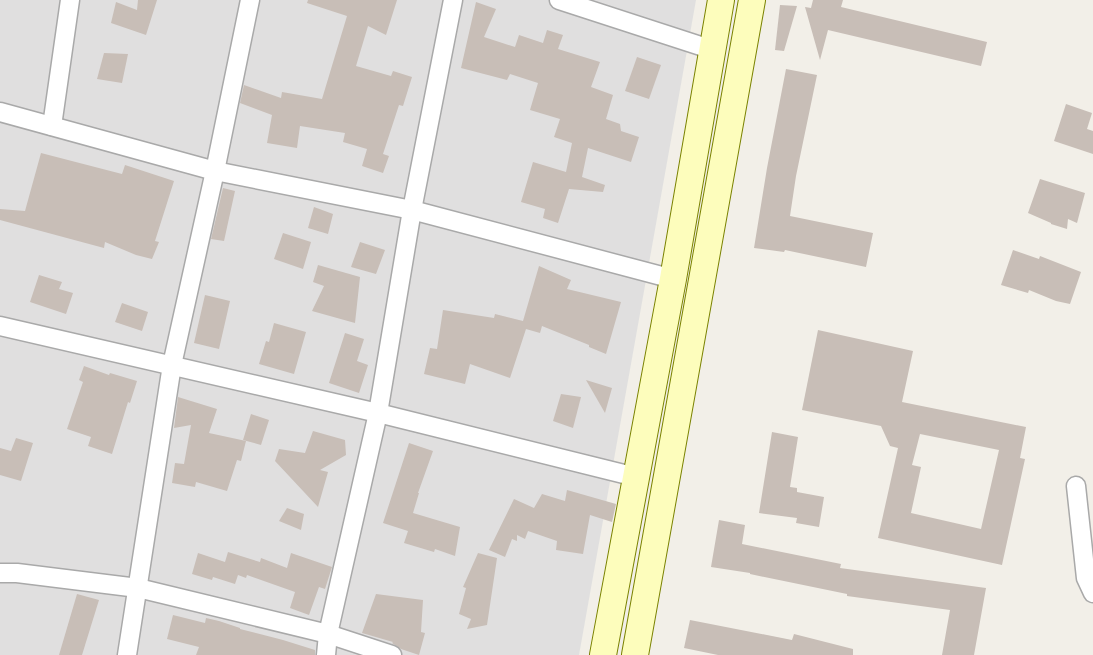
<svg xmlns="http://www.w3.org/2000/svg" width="1093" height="655" font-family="'IBM Plex Sans',sans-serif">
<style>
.residential{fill:#e0dfdf}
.building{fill:#c8beb7;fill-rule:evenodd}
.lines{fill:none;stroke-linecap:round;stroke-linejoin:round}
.minor-casing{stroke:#a9a9a9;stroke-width:21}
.secondary-casing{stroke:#7a8200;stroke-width:28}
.minor{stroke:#fff;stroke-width:18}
.secondary{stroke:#fdfdbc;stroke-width:26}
</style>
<rect width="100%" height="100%" fill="#f2efe8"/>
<path class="residential" d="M0 0H696L579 655H0Z"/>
<g class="building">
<path d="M138 0H157L146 35 111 23 116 2 137 10Z"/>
<path d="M308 0H397L386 35 368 26 356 66 391 76 393 71 412 77 403 106 399 105 383 154 389 156 383 173 362 166 367 149 343 142 345 133 300 126 297 148 267 143 272 115 240 103 244 85 281 98 282 92 322 99 347 16 307 3Z"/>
<path d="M813 0H843L841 7 987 42 981 66 828 30 820 60 805 7 811 8Z"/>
<path d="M476 2 496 9 484 37 515 47 519 35 543 43 547 30 563 35 558 49 600 62 591 87 613 95 606 119 620 124 621 131 639 137 631 162 588 148 582 177 605 185 603 192 569 189 558 223 543 218 545 209 521 202 533 162 566 172 572 143 554 137 560 119 530 110 538 83 510 74 507 80 461 68Z"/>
<path d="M780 5 797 6 784 51 775 50Z"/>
<path d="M104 53 128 54 122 83 97 79Z"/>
<path d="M637 57 661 65 649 99 625 91Z"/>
<path d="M786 69 817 75 796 176 790 216 873 233 866 267 785 250 784 252 754 248 767 168Z"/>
<path d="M1066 104 1092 113 1087 129 1093 131V154L1054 141Z"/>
<path d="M41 153 122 174 125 165 174 181 155 241 159 242 152 259 136 255 105 242 104 248 0 220V209L25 211Z"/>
<path d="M1040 179 1085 193 1077 223 1068 219 1067 229 1051 224V223L1028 213Z"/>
<path d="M223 188 235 191 224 241 211 239Z"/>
<path d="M314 207 333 214 328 234 308 228Z"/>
<path d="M283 233 311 242 303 269 274 259Z"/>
<path d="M360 242 385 250 376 274 351 267Z"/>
<path d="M1013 250 1039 259 1040 256 1081 272 1070 304 1056 301 1029 290 1028 293 1001 285Z"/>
<path d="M318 265 360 277 355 323 312 311 324 286 313 282Z"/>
<path d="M539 266 571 280 567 289 621 302 606 354 589 347V345L542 326 540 333 526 329 510 378 470 364 465 384 424 374 430 348 437 349 443 310 494 318 495 314 523 321Z"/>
<path d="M39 275 62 282 59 289 73 293 66 314 30 302Z"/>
<path d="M205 295 230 301 219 349 194 343Z"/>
<path d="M122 303 148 312 142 331 115 322Z"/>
<path d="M274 323 306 332 294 374 259 364 266 341 269 342Z"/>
<path d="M818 330 913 351 902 402 1026 427 1020 458 1025 459 1002 565 878 538 898 448 890 446 881 426 802 410ZM920 434 999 450 981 529 911 513 921 467 912 465Z"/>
<path d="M345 333 364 339 357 361 368 365 359 393 329 383Z"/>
<path d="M84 366 109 375 110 373 137 381 130 403 128 402 112 454 88 446 91 437 67 429 83 382 79 380Z"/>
<path d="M586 380 612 388 605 413Z"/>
<path d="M561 394 581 397 573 428 553 421Z"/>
<path d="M178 397 217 409 209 433 246 441 241 461 237 460 227 491 196 482 195 487 172 483 175 463 184 464 191 425 174 428Z"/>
<path d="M251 414 269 420 261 445 243 440Z"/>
<path d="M313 431 345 440 346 455 320 470 328 472 318 507 275 461 279 449 305 453Z"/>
<path d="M772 432 798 437 790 487 797 488V492L824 497 819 527 796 523 797 518 759 513Z"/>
<path d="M16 438 33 443 21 481 0 475V448L11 451Z"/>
<path d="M409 443 433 451 418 493H419L413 513 460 527 455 556 435 549 434 552 404 543 408 531 383 523Z"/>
<path d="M567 490 616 504 612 522 590 515 583 554 556 550 557 541 528 531 525 539 517 535V541L512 539 505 557 489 550 514 499 534 508 542 494 565 501Z"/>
<path d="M287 508 304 514 301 530 279 521Z"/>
<path d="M719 520 745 525 742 544 841 564 840 568 986 588 974 655H942L950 610 847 596V594L750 574V573L711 567Z"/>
<path d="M228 552 260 562 261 558 287 568 291 553 332 567 325 589 319 587 309 615 290 608 295 592 247 575 246 578 238 575 235 584 213 577 212 580 192 574 198 553 225 562Z"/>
<path d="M478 553 497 558 487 625 467 629 471 619 459 614 466 588 463 587Z"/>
<path d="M77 594 99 600 82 655H59Z"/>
<path d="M376 594 423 600 421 632 425 633 419 655 401 649 392 643 393 642 362 633Z"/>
<path d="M173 615 205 623 206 618 219 621 240 628V629L283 640 315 650V655H196L199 647 167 639Z"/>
<path d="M690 620 792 640 794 634 853 649V655H718L684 648Z"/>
</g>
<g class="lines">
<defs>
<g id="minor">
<path d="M559 0 713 50"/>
<path d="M0 112 215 171 412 210 673 279"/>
<path d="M52 126 70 0"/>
<path d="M0 326 378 413 636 477"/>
<path d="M1076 486 1086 578 1093 593"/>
<path d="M0 573H17L138 588 328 634 392 655"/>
<path d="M127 655 172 365 215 171 250 0"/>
<path d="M326 655 328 634 378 413 412 210 453 0"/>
</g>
<g id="secondary">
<path d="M603 655 673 279 721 0"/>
<path d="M635 655 752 0"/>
</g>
</defs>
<use href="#minor" class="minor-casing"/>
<use href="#secondary" class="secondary-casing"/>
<use href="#minor" class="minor"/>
<use href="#secondary" class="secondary"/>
</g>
</svg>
